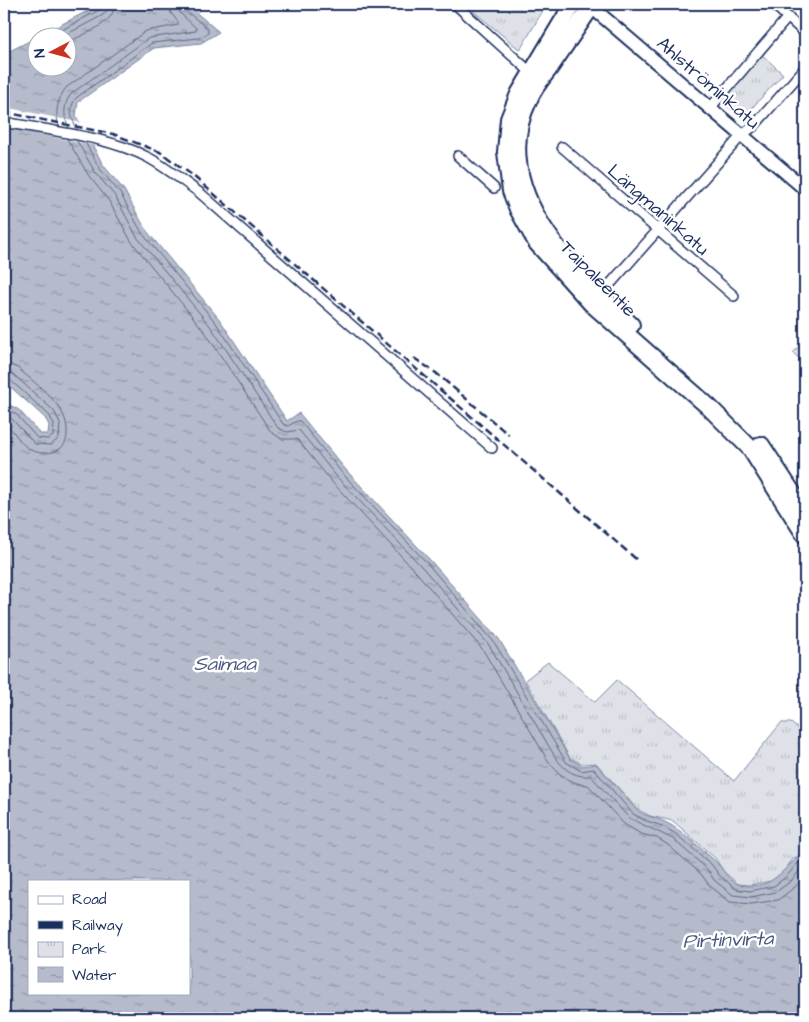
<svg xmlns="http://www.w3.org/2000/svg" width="809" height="1022" font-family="'Architects Daughter',sans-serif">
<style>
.park{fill:url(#park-tufts);stroke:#7c88a2}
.water{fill:url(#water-ripples);stroke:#77839f;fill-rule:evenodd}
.pier{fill:#fff}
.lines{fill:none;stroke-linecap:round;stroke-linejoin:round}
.shore{stroke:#596789;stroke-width:1}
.canal{stroke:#b5bbca;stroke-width:10}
.street-casing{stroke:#1b2f5e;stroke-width:12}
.secondary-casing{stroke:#1b2f5e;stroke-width:16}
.highway-casing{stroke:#1b2f5e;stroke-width:20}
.street{stroke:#fff;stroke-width:9}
.secondary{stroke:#fff;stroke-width:12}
.highway{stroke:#fff;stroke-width:16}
.rail{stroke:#1b2f5e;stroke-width:2.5;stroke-dasharray:8 4;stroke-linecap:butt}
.labels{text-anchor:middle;stroke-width:5;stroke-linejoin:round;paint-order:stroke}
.street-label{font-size:19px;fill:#1b2f5e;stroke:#fff}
.water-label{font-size:20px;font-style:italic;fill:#49597e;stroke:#fff}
</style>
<defs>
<pattern id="park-tufts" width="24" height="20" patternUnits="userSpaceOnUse" patternTransform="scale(1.25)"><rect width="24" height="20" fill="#dee1e7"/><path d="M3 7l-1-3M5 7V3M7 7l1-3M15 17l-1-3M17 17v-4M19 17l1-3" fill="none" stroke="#bec1c9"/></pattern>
<pattern id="water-ripples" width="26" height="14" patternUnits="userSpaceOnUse" patternTransform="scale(1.25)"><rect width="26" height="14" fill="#b5bbca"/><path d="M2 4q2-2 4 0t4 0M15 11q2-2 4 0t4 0" fill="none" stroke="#9298a7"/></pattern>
</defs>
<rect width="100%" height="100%" fill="#fff"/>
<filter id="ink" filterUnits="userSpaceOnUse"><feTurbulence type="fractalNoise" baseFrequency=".02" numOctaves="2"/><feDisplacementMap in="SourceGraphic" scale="10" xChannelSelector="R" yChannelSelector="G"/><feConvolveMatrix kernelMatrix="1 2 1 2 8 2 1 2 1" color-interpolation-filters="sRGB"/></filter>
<g filter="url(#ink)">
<g class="park">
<path d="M465 4H543L545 7 520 50Z"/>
<path d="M759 52 783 74 742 119 718 98Z"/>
<path d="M805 339V363L793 353Z"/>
<path d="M548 662 595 702 617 680 734 781 781 723H791L805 735V852L793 859 783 872 771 881 750 885 738 884 724 872 715 858 673 821 650 816 637 809 596 763 583 764 570 758 525 680Z"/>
</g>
<path class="water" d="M101 4H186L219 32 201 43 154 48 78 102 76 116 104 166 124 190 146 230 220 320 287 421 299 413 346 470 430 560 499 639 570 759 583 766 596 764C604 774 613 783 622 792 627 798 631 805 637 810 645 817 656 817 665 822 681 829 699 847 713 859 726 870 727 885 748 886 779 886 782 866 805 853V1018H4V402L19 410 40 434H48L49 425 45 418 4 381V54ZM38 38H68V68H38ZM29 881H189V993H29Z"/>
<path class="pier" d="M4 107 82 123 96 146 4 127Z"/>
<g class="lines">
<g class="shore">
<path d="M47 38 99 10 102 4"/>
<path d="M60 38 103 15 107 10 108 4"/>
<path d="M68 42C84 34 115 24 115 4"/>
<path d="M59 126C54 114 58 96 67 87L146 31 178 25V22L171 13 169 4"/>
<path d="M69 128C63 117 63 103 72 93L149 38 196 31V28L180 13 177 4"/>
<path d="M77 129C71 118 68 109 76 98L152 43 199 38 208 33V29L185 10 183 4"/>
<path d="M67 139 89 176 109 201 131 241 205 332 271 432 282 439H297L332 482 416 572 483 650 547 759C557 774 570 784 588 785L624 824 641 834 657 838 668 845 701 874 709 885 730 902 751 904 778 900 796 886 805 875"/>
<path d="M77 141 95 172 115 196 137 237 211 327 278 428 287 432 299 430 337 477 422 567 489 645 554 755C564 770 573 777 591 776L629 818 673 839 707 869 714 880 733 895 751 897 776 892 791 881 801 869 805 866"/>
<path d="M85 142 100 169 120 193 142 233 216 323 283 424 288 426 297 421H300L342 473 427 563 494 642 566 762 581 771 594 769 633 814 647 821 662 826 676 834 712 865 719 875 736 889 750 891 774 886 787 876 797 864 805 859"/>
<path d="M4 364 11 365 18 368C37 386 69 405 67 434 67 441 64 447 58 450 51 454 39 454 31 450 20 445 15 430 4 423"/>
<path d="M4 372 13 374 54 411 60 423 59 438 51 445 35 444 12 419 4 415"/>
<path d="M4 378 9 379 49 415 54 424 53 436 48 439 37 438 16 414 4 408"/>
</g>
<path class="canal" d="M193 10 199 4"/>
<defs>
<g id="street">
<path d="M455 4 527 69"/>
<path d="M773 4 805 33"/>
<path d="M711 107 788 17"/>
<path d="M4 122C50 131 107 136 149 158 167 168 183 181 200 193L492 448"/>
<path d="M562 147 734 296"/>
<path d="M458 156 494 188"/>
<path d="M598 295 612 282 742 135 754 126 805 68"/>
</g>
<path id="secondary" d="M588 4 805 189"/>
<g id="highway">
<path d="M573 4 519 94 509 119 506 152 511 191 518 209 537 243 591 303 709 407 750 448 805 535"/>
<path d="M593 4C578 26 563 48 548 70 541 79 533 89 529 99 485 188 572 270 631 325"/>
<path d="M761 445 805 512"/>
</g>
</defs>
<use href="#street" class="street-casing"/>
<use href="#secondary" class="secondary-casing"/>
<use href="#highway" class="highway-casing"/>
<use href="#street" class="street"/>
<use href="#secondary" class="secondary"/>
<use href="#highway" class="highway"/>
<g class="rail">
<path d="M4 112 113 134 160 152 192 175 636 559"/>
<path d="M414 358 436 373 509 435"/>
</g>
</g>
</g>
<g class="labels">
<g class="street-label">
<text transform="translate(709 82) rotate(41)" y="7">Ahlströminkatu</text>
<text transform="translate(659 209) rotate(41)" y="7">Längmaninkatu</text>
<text transform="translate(599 278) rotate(45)" y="7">Taipaleentie</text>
</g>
<g class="water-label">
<text x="225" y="670">Saimaa</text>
<text transform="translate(728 939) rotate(-2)" y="7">Pirtinvirta</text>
</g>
</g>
<rect width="809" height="1022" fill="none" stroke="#fff" stroke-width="20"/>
<rect x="10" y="10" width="789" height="1002" fill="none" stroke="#1b2f5e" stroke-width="2" filter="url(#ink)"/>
<rect x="28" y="880" width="162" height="115" fill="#ffffff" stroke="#a4acbf"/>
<rect x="38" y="896" width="25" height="8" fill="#ffffff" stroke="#a4acbf"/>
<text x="72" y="904" font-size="15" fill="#1b2f5e">Road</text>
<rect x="38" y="921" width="25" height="8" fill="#1b2f5e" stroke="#a4acbf"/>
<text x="72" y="930" font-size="15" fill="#1b2f5e">Railway</text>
<rect x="38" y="942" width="25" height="15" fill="url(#park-tufts)" stroke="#a4acbf"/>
<text x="72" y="954" font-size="15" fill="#1b2f5e">Park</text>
<rect x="38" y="967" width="25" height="15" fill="url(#water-ripples)" stroke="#a4acbf"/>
<text x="72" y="980" font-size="15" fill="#1b2f5e">Water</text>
<g transform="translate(52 52) rotate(264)"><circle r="24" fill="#ffffff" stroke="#a4acbf"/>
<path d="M0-4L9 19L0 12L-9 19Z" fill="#c8321e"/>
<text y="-8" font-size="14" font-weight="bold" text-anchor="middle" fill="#1b2f5e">N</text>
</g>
</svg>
